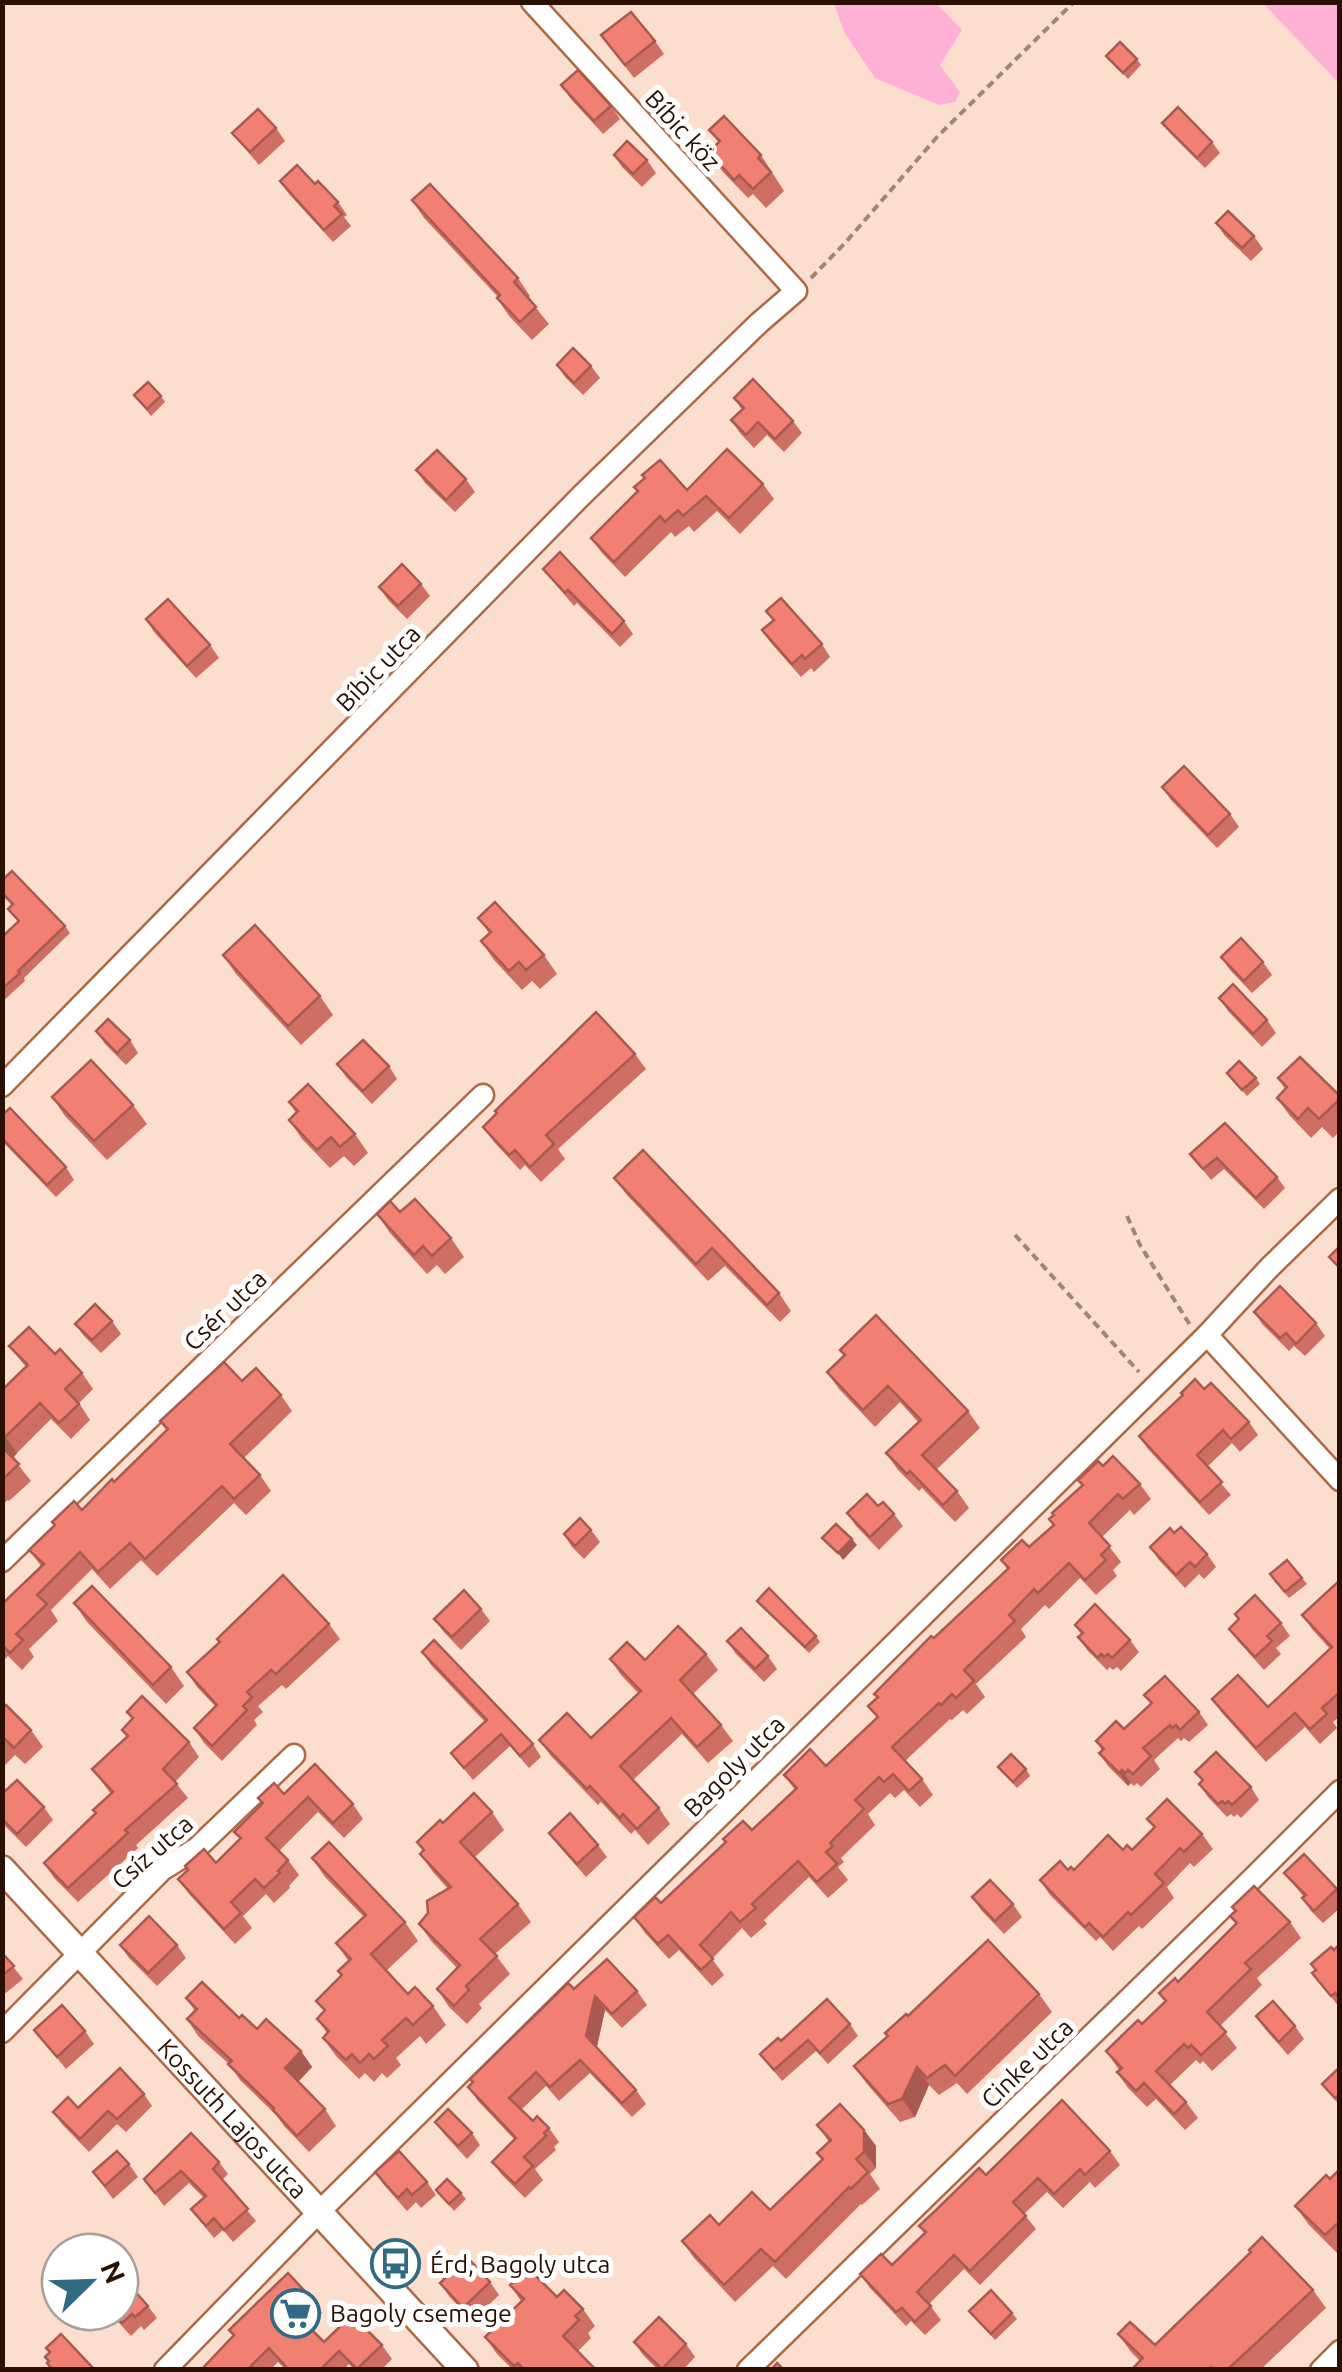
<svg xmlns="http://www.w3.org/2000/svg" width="1342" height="2372" font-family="Ubuntu,sans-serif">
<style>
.green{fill:#feb0d6}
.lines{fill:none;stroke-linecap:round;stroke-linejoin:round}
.minor-casing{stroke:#ac6a46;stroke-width:25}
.tertiary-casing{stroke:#ac6a46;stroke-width:30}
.path{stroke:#a18576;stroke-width:4;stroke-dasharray:8 5;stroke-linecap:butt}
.minor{stroke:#fff;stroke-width:20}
.tertiary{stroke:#fff;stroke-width:25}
.wall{fill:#cf6e62}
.shaded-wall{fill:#a95a50}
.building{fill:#f18072;stroke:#a95a50;stroke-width:2.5}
.labels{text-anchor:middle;stroke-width:10;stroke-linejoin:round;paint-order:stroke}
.street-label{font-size:25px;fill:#2a1003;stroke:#fff}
.poi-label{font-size:25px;fill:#2a1003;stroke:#fff;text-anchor:start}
</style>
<rect width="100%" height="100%" fill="#fcdece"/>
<g class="green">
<path d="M834 3H936L962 30 940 65 960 92 955 102 939 105 875 78 844 32Z"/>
<path d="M1263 3H1339V84L1331 75Z"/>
</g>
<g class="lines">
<defs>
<g id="minor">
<path d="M2 1086 581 496 759 323 796 291 532 2"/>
<path d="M1207 1335 1340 1480"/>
<path d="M2 1561 483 1095"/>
<path d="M2 2032 162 1870 197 1848 294 1755"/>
<path d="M165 2370 318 2213 1207 1335 1269 1268 1340 1199"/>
<path d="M748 2370 1252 1879 1340 1791"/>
<path d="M1321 2370 1340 2351"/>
</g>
<g id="tertiary">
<path id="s1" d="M2 1869 465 2370"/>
</g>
</defs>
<use href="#minor" class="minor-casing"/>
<use href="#tertiary" class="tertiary-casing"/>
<g class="path">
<path d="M811 278 845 243 937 137 1074 2"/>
<path d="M1127 1216 1140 1245 1190 1325"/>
<path d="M1015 1235 1139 1372"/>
</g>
<use href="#minor" class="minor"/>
<use href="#tertiary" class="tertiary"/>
</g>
<g class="wall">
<path d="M601 35 655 41 664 54 634 78Z"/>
<path d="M1106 56 1137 59 1141 65 1128 79Z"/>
<path d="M561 85 611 106 620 119 603 134 570 98Z"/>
<path d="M1162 123 1212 142 1220 153 1205 168 1170 133Z"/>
<path d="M276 128 285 141 259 165 232 133Z"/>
<path d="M709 130 761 155 784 191 766 208 753 194 748 198 722 171 709 152 719 143Z"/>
<path d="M614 155 647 160 656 173 642 187 622 167Z"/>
<path d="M280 181 315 184 338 202 347 215 344 217 351 226 333 242 289 194Z"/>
<path d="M412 200 518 278 530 296 528 298 549 324 532 340 509 316 497 298 498 297 424 218Z"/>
<path d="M1216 223 1254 236 1263 249 1251 261 1225 236Z"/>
<path d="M557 365 591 366 600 378 583 395 565 377Z"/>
<path d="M134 395 161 396 165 402 151 416Z"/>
<path d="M734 398 793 421 802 433 784 452 767 435 754 448 740 433 731 420 742 410Z"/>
<path d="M416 470 466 479 475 492 455 512 425 483Z"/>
<path d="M763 484 774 499 740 534 717 511 694 532 689 526 675 537 671 532 625 577 602 553 591 538 687 490Z"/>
<path d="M543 569 624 621 633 634 620 647 577 603 574 606Z"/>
<path d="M421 584 430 596 407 619 388 600 379 587Z"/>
<path d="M766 611 822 644 830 657 814 672 811 668 801 677 771 643 762 630 773 621Z"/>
<path d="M146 619 210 645 219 658 196 678 154 632Z"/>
<path d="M1162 787 1230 814 1239 827 1217 848 1171 800Z"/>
<path d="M2 880 65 926 70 933 24 978 25 981 2 1002V937L18 922 8 909 12 905 2 895Z"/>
<path d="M478 918 544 955 557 974 540 989 532 981 522 990 494 960 481 941 489 933Z"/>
<path d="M223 955 320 996 333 1015 301 1045 236 974Z"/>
<path d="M1221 957 1263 962 1272 975 1252 993 1230 970Z"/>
<path d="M1219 998 1267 1020 1276 1033 1262 1047 1228 1011Z"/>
<path d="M96 1031 130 1040 138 1053 126 1065 105 1044Z"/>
<path d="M635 1054 646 1069 558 1149 565 1159 541 1182 525 1165 520 1170 494 1142 483 1127Z"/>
<path d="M337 1064 389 1066 397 1079 372 1104 346 1077Z"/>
<path d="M1227 1073 1256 1078 1260 1084 1247 1096Z"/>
<path d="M1278 1078 1340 1096V1131L1333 1138 1322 1127 1311 1138 1290 1116 1277 1098 1285 1089Z"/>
<path d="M52 1097 133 1105 147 1124 107 1160 65 1116Z"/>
<path d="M289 1102 355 1134 368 1153 354 1166 344 1156 330 1168 302 1139 289 1120 296 1113Z"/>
<path d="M2 1115 66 1167 74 1180 56 1197 2 1141Z"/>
<path d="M1225 1123 1277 1177 1285 1188 1264 1209 1224 1169 1211 1180 1190 1154Z"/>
<path d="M614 1178 779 1293 791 1311 780 1322 725 1266 708 1281 627 1195Z"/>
<path d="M400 1212 451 1238 464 1257 445 1274 437 1265 427 1274 390 1233 377 1214Z"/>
<path d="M1254 1312 1316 1323 1325 1336 1305 1356 1294 1346 1289 1351 1263 1325Z"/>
<path d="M112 1321 121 1334 101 1353 84 1336 75 1324Z"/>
<path d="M9 1346 55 1354 82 1373 93 1389 79 1403 90 1420 71 1439 51 1419 17 1453 13 1458 31 1481 9 1501 8 1500 2 1505V1390L26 1367Z"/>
<path d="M840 1350 968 1411 980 1428 936 1470 957 1491 969 1508 955 1522 922 1488 919 1491 898 1470 886 1453 918 1422 900 1402 875 1427 839 1389 827 1372 844 1356Z"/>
<path d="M242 1381 281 1395 292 1411 244 1458 260 1475 271 1491 246 1515 234 1503 157 1576 141 1560 110 1589 92 1569 51 1610 58 1621 29 1649 34 1657 22 1670 8 1656 2 1662V1604L41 1566 29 1550 82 1510 114 1482 166 1430 160 1421Z"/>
<path d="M1204 1389 1249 1422 1258 1435 1240 1452 1232 1443 1207 1467 1231 1495 1209 1515 1148 1449 1139 1436Z"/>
<path d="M1103 1466 1140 1484 1151 1499 1134 1515 1130 1510 1102 1537 1121 1562 1113 1570 1117 1576 1096 1595 1080 1578 1049 1609 1045 1605 1021 1629 1026 1637 976 1684 985 1697 967 1714 963 1710 952 1720 950 1719 905 1761 922 1779 933 1795 920 1807 904 1790 895 1798 890 1793 868 1814 875 1825 841 1858 844 1862 838 1867 848 1880 828 1898 809 1877 764 1920 767 1924 751 1938 742 1928 712 1959 724 1975 712 1986 679 1950 669 1959 645 1933 634 1917 661 1903 752 1830 795 1790 784 1775 826 1766 877 1718 868 1706 934 1638 1007 1569 1001 1560 1029 1547 1053 1525 1082 1486 1078 1480Z"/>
<path d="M878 1506 894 1514 903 1526 879 1550 856 1526 847 1513Z"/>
<path d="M591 1530 600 1542 584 1559 572 1547 564 1534Z"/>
<path d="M1174 1533 1207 1554 1216 1567 1204 1579 1199 1574 1185 1588 1159 1560 1150 1547Z"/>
<path d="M1302 1578 1307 1584 1289 1598 1274 1581Z"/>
<path d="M1340 1580V1716L1333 1722 1337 1728 1320 1744 1305 1727 1266 1762 1222 1713 1212 1699 1268 1707 1330 1649 1312 1629 1302 1615Z"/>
<path d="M757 1601 816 1636 820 1642 809 1653 762 1607Z"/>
<path d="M74 1603 171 1667 184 1686 166 1704 87 1622Z"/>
<path d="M481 1609 490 1621 461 1650 443 1631 434 1619Z"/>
<path d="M1235 1614 1281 1623 1290 1636 1276 1648 1281 1654 1264 1670 1238 1641 1229 1629 1239 1620Z"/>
<path d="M329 1624 340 1639 286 1689 282 1685 258 1706 263 1712 254 1720 257 1725 222 1761 204 1743 194 1728 215 1706 197 1687 187 1672Z"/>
<path d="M1075 1625 1130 1640 1139 1652 1121 1671 1117 1667 1113 1670 1110 1667 1107 1670 1087 1650 1078 1637 1081 1634Z"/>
<path d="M727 1641 768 1656 777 1669 764 1682 736 1654Z"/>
<path d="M422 1652 533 1744 541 1757 529 1768 510 1746 473 1780 451 1753 485 1722 431 1665Z"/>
<path d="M706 1654 718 1670 693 1694 721 1725 733 1741 708 1763 682 1734 633 1780 659 1808 670 1824 648 1845 635 1830 631 1834 601 1802 598 1805 551 1756 539 1740 591 1738 638 1693 621 1675 610 1659 645 1660Z"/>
<path d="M1144 1695 1199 1712 1208 1725 1189 1742 1184 1738 1181 1741 1178 1738 1154 1760 1160 1769 1141 1787 1137 1783 1134 1786 1131 1783 1128 1786 1108 1766 1099 1753 1102 1750 1096 1741 1124 1729 1151 1704Z"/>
<path d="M2 1709 31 1730 43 1747 25 1764 15 1755 2 1768Z"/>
<path d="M127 1712 189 1742 199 1757 175 1782 188 1798 136 1845 138 1848 78 1902 54 1878 44 1863 96 1813 111 1794 92 1769 127 1737 122 1730 132 1719Z"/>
<path d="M998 1767 1026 1769 1030 1776 1017 1788Z"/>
<path d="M1195 1772 1251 1787 1259 1800 1241 1818 1237 1814 1234 1817 1231 1814 1227 1817 1208 1797 1199 1784 1202 1781Z"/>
<path d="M2 1794 44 1807 53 1820 26 1847 2 1823Z"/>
<path d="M284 1794 353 1804 363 1819 344 1838 318 1812 279 1851 288 1860 299 1875 289 1886 290 1888 274 1903 266 1894 243 1916 252 1928 235 1944 189 1894 178 1879 216 1863 240 1839 234 1832 262 1804 258 1798Z"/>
<path d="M492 1812 504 1830 475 1857 518 1904 531 1922 495 1954 510 1974 479 2004 482 2008 467 2024 449 2007 437 1989 457 1968 432 1942 419 1924 448 1889 433 1872 420 1854 423 1851 417 1842 443 1823Z"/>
<path d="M1147 1819 1202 1834 1213 1849 1194 1867 1190 1863 1167 1887 1174 1898 1142 1929 1139 1926 1113 1951 1100 1937 1096 1941 1050 1895 1040 1880 1068 1870H1074L1123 1850H1132L1154 1828Z"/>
<path d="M549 1833 598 1845 607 1857 586 1877 558 1845Z"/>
<path d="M312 1858 405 1922 418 1941 386 1971 408 1994 433 2006 446 2025 426 2044 420 2036 396 2058 401 2065 387 2078 382 2073 374 2082 365 2073 359 2079 336 2056 323 2038 327 2033 317 2019 324 2011 316 2001 341 1976 349 1962 336 1943 364 1917 325 1877Z"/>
<path d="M1284 1873 1337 1889 1340 1892V1908L1323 1923 1311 1911 1302 1898 1304 1897Z"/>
<path d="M972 1897 1013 1904 1022 1917 1004 1934 981 1910Z"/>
<path d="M1232 1907 1290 1922 1301 1938 1257 1978 1262 1985 1220 2026 1237 2048 1212 2071 1203 2061 1200 2064 1196 2060 1170 2085 1186 2102 1198 2118 1185 2130 1156 2099 1147 2107 1128 2088 1117 2072 1119 2070 1106 2051 1142 2024 1165 2002 1159 1993 1178 1982 1236 1924 1230 1916 1235 1912Z"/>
<path d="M1340 1944V2008L1312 1973Z"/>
<path d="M120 1945H177L186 1958 157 1986 129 1958Z"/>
<path d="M2 1953 23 1979 2 1996Z"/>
<path d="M574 1989 637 1991 647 2005 622 2028 605 2010 597 2047 636 2090 646 2104 632 2117 590 2073 559 2101 546 2086 521 2110 533 2121 549 2128 559 2142 554 2147 556 2150 535 2169 543 2180 525 2198 502 2175 492 2162 514 2139 478 2101 468 2087Z"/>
<path d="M1039 1994 1052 2012 967 2094 957 2083 939 2095 929 2085 915 2117 900 2122 867 2084 854 2066 888 2036 908 2016Z"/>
<path d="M186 1998 239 2018 301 2051 312 2067 298 2082 325 2109 336 2126 309 2152 284 2126 277 2116 240 2080 229 2064 198 2036 187 2019 195 2011Z"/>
<path d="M1256 2016 1295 2026 1304 2039 1288 2055 1265 2029Z"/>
<path d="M850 2024 858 2036 828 2064 816 2051 782 2081 760 2054 781 2041Z"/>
<path d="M34 2030 85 2031 94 2044 66 2069Z"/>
<path d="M1340 2067V2106L1322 2084Z"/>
<path d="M144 2094 152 2106 126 2132 117 2124 89 2152 62 2124 53 2112Z"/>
<path d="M435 2122 472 2133 480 2145 467 2159 444 2134Z"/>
<path d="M817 2125 864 2130 876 2146V2168L870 2174 880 2189 862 2205 861 2204 786 2279 773 2266 735 2302 694 2258 682 2241 719 2225 770 2210 822 2159 817 2153 829 2142Z"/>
<path d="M1110 2151 1120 2165 1095 2188 1090 2182 1063 2208 1047 2192 1024 2214 1036 2229 980 2285 964 2269 929 2304 941 2320 925 2335 911 2321 906 2326 870 2288 860 2274 892 2265 924 2233 919 2226 986 2175Z"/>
<path d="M219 2162 228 2174 222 2180 256 2221 233 2242 223 2230 214 2238 200 2221 191 2209 204 2198 189 2183 164 2206 144 2179Z"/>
<path d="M129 2164 138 2177 113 2199 93 2172Z"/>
<path d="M1340 2169V2253L1338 2254 1309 2225 1295 2206Z"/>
<path d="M375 2172 427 2182 436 2195 421 2208 416 2202 407 2211 384 2185Z"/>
<path d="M436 2190 461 2193 466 2199 454 2211Z"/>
<path d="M490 2282 499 2295 472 2321 449 2296 440 2283Z"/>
<path d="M510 2285 557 2297 583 2309 595 2326 588 2333 591 2338 578 2351 596 2370H513L497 2354 485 2337 521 2301Z"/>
<path d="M1313 2290 1326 2308 1260 2370H1131L1140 2361 1131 2352 1118 2334 1155 2345Z"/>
<path d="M312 2299 322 2313 307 2326 324 2342 382 2345 392 2359 381 2370H354L349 2364 343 2370H286L278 2362 270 2370H201L233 2336 229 2330Z"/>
<path d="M148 2306 157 2318 144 2330 141 2326 131 2336 109 2312H120Z"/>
<path d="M969 2311 1012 2313 1017 2319 995 2340Z"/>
<path d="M634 2342 686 2344 695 2357 683 2370H658L643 2355Z"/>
</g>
<g class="shaded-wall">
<path d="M5 1436 17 1453 11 1460 2 1448V1440Z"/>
<path d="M852 1539 857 1545 843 1560 838 1553Z"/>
<path d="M1122 1770 1131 1783 1128 1786 1119 1773Z"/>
<path d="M595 1996 605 2010 596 2050 586 2036Z"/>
<path d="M301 2051 312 2067 296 2084 285 2068Z"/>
<path d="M917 2067 929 2085 915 2117 902 2099Z"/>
<path d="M864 2130 876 2146V2168L864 2152Z"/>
</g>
<g class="building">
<path d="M631 12 655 41 625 65 601 35Z"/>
<path d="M1120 42 1137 59 1123 73 1106 56Z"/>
<path d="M578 70 611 106 594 121 561 85Z"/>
<path d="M1178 107 1212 142 1197 158 1162 123Z"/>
<path d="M258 109 276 128 250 152 232 133Z"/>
<path d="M724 116 761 155 758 158 771 172 753 189 739 175 734 180 709 152 720 141 709 130Z"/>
<path d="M627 141 647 160 633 174 614 155Z"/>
<path d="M297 165 315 184 318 181 338 202 334 206 342 214 324 230 280 181Z"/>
<path d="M430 184 518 278 514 282 536 307 520 322 497 298 500 295 412 200Z"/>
<path d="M1228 211 1254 236 1242 248 1216 223Z"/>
<path d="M573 348 591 366 574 383 557 365Z"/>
<path d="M753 379 793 421 775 439 758 422 746 435 731 420 744 408 734 398Z"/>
<path d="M148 382 161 396 147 409 134 395Z"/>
<path d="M727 449 763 484 729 518 706 496 683 516 678 510 665 522 660 516 614 562 591 538 638 491 634 487 645 478 642 475 660 460 687 490Z"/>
<path d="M437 450 466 479 446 500 416 470Z"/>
<path d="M560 552 624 621 612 634 568 590 565 593 543 569Z"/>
<path d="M402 564 421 584 398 606 379 587Z"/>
<path d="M781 598 822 644 805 659 802 655 792 664 762 630 774 620 766 611Z"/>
<path d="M168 599 210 645 187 666 146 619Z"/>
<path d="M1184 766 1230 814 1208 835 1162 787Z"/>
<path d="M12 871 65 926 18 971 20 973 2 989V937L19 921 8 909 13 904 2 893V880Z"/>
<path d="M495 902 544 955 526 970 519 962 509 971 481 941 491 932 478 918Z"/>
<path d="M255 925 320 996 288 1026 223 955Z"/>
<path d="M1241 938 1263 962 1244 981 1221 957Z"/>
<path d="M1233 984 1267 1020 1253 1034 1219 998Z"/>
<path d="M596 1012 635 1054 546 1135 554 1144 530 1167 515 1150 509 1155 483 1127 497 1113 495 1111Z"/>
<path d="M108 1019 130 1040 117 1053 96 1031Z"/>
<path d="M363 1040 389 1066 363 1091 337 1064Z"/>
<path d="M1300 1057 1340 1096V1099L1319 1119 1308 1108 1298 1119 1277 1098 1287 1087 1278 1078Z"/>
<path d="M91 1060 133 1105 94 1141 52 1097Z"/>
<path d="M1239 1061 1256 1078 1242 1090 1227 1073Z"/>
<path d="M308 1084 355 1134 340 1147 331 1137 317 1150 289 1120 298 1111 289 1102Z"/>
<path d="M10 1108 66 1167 47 1185 2 1138V1115Z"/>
<path d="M1225 1123 1277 1177 1256 1198 1217 1158 1203 1169 1190 1154Z"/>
<path d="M643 1150 779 1293 767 1305 712 1248 696 1264 614 1178Z"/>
<path d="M415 1199 451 1238 432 1256 423 1246 414 1255 377 1214 390 1201 400 1212Z"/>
<path d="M1340 1246V1268L1329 1257Z"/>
<path d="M1280 1286 1316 1323 1296 1344 1286 1333 1280 1338 1254 1312Z"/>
<path d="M95 1304 112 1321 92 1340 75 1324Z"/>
<path d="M876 1315 968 1411 922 1455 957 1491 943 1505 910 1471 907 1474 886 1453 921 1420 888 1386 863 1410 827 1372 845 1355 840 1350Z"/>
<path d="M29 1327 55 1354 60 1349 82 1373 65 1389 79 1404 59 1423 40 1403 2 1440V1390L28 1365 9 1346Z"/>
<path d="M224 1362 242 1381 256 1368 281 1395 230 1444 260 1475 234 1499 222 1486 145 1559 130 1543 98 1572 80 1552 37 1595 47 1604 16 1634 23 1640 10 1653 2 1645V1604L44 1564 29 1550 55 1525 52 1522 74 1501 82 1510 112 1479 114 1482 168 1429 160 1421Z"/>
<path d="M1195 1379 1204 1389 1211 1383 1249 1422 1231 1439 1223 1430 1197 1455 1222 1482 1200 1502 1139 1436 1183 1395 1181 1393Z"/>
<path d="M2 1447 19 1464 2 1480Z"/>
<path d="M1113 1456 1140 1484 1123 1499 1118 1494 1089 1523 1110 1546 1101 1555 1106 1560 1085 1580 1069 1563 1038 1593 1034 1589 1009 1615 1015 1621 964 1670 974 1681 956 1698 952 1694 941 1705 939 1703 892 1747 922 1779 909 1791 893 1774 884 1782 879 1777 855 1800 864 1809 830 1843 833 1846 826 1852 837 1864 817 1882 798 1861 752 1904 756 1908 740 1922 731 1912 700 1945 713 1959 701 1970 668 1935 658 1944 634 1917 655 1897 661 1903 726 1842 723 1839 743 1821 752 1830 797 1788 784 1775 810 1749 826 1766 878 1717 868 1706 878 1697 874 1694 931 1636 934 1638 1009 1568 1001 1560 1022 1540 1029 1547 1054 1525 1049 1519 1054 1515 1052 1513 1083 1485 1078 1480 1098 1461 1103 1466Z"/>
<path d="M867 1494 878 1506 883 1502 894 1514 870 1537 847 1513Z"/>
<path d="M580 1518 591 1530 575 1546 564 1534Z"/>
<path d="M836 1524 852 1539 838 1553 822 1538Z"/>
<path d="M1181 1527 1207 1554 1195 1567 1190 1562 1176 1575 1150 1547 1170 1528 1174 1533Z"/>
<path d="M1287 1560 1302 1578 1285 1592 1270 1574Z"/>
<path d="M283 1575 329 1624 276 1674 271 1670 247 1692 252 1697 243 1706 247 1710 212 1746 194 1728 217 1705 187 1672 220 1642 217 1639Z"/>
<path d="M1340 1580V1692L1322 1708 1327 1714 1310 1729 1295 1713 1256 1748 1212 1699 1238 1675 1268 1707 1332 1647 1302 1615Z"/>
<path d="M92 1586 171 1667 153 1685 74 1603Z"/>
<path d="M769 1588 816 1636 805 1647 757 1601Z"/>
<path d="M464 1590 481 1609 452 1637 434 1619Z"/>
<path d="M1255 1595 1281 1623 1267 1636 1272 1641 1255 1657 1229 1629 1239 1619 1235 1614Z"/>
<path d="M1095 1604 1130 1640 1112 1658 1108 1654 1104 1657 1101 1654 1098 1658 1078 1637 1083 1633 1075 1625Z"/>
<path d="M678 1626 706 1654 680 1680 721 1725 697 1747 671 1718 620 1766 659 1808 637 1829 623 1814 620 1818 590 1786 587 1789 539 1740 567 1713 591 1738 641 1691 610 1659 627 1642 645 1660Z"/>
<path d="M741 1628 768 1656 755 1669 727 1641Z"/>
<path d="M434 1640 533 1744 520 1756 501 1734 464 1768 451 1753 487 1720 422 1652Z"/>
<path d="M1165 1676 1199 1712 1180 1730 1176 1725 1172 1728 1170 1725 1143 1748 1151 1756 1133 1774 1128 1770 1125 1773 1122 1770 1119 1773 1099 1753 1104 1749 1096 1741 1116 1721 1124 1729 1152 1703 1144 1695Z"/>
<path d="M142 1696 189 1742 163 1769 177 1784 125 1830 128 1833 68 1888 44 1863 96 1813 93 1810 113 1792 92 1769 128 1736 122 1730 133 1718 127 1712Z"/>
<path d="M6 1705 31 1730 14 1748 4 1738 2 1739V1709Z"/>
<path d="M1216 1752 1251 1787 1232 1805 1228 1801 1225 1804 1222 1801 1218 1804 1199 1784 1203 1780 1195 1772Z"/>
<path d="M1011 1754 1026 1769 1013 1782 998 1767Z"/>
<path d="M315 1764 353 1804 333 1823 308 1797 266 1838 288 1860 278 1871 280 1873 264 1888 255 1879 231 1902 241 1913 224 1929 178 1879 188 1870 185 1866 204 1849 216 1863 241 1838 234 1832 263 1803 258 1798 274 1783 284 1794Z"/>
<path d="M17 1780 44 1807 17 1834 2 1819V1794Z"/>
<path d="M474 1793 492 1812 460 1842 518 1904 480 1939 497 1956 466 1986 469 1990 454 2006 437 1989 460 1965 419 1924 428 1913 427 1901 451 1887 420 1854 424 1850 417 1842 440 1820 443 1823Z"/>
<path d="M1167 1799 1202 1834 1184 1852 1180 1848 1155 1874 1164 1883 1131 1915 1128 1912 1103 1937 1089 1923 1085 1927 1040 1880 1060 1861 1068 1870 1071 1867 1074 1870 1108 1835 1123 1850 1127 1845 1132 1850 1155 1827 1147 1819Z"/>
<path d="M570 1813 598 1845 577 1864 549 1833Z"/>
<path d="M329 1842 405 1922 371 1954 408 1994 415 1987 433 2006 413 2025 406 2018 382 2040 388 2046 374 2059 369 2054 360 2063 352 2054 346 2060 323 2038 329 2031 317 2019 325 2010 316 2001 342 1975 338 1971 351 1959 336 1943 366 1915 312 1858Z"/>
<path d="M1304 1854 1337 1889 1314 1911 1302 1898 1306 1895 1284 1873Z"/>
<path d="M990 1880 1013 1904 995 1921 972 1897Z"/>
<path d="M1254 1886 1290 1922 1245 1963 1251 1969 1207 2012 1226 2032 1201 2055 1191 2045 1188 2048 1184 2044 1156 2071 1186 2102 1174 2114 1144 2083 1136 2091 1117 2072 1122 2068 1106 2051 1138 2020 1142 2024 1166 2001 1159 1993 1175 1978 1178 1982 1237 1923 1230 1916 1236 1911 1232 1907Z"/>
<path d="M149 1916 177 1945 148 1973 120 1945Z"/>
<path d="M988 1940 1039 1994 955 2076 945 2065 927 2078 917 2067 902 2099 888 2104 854 2066 888 2036 885 2033 906 2014 908 2016Z"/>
<path d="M1340 1944V1998L1335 1993 1331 1996 1312 1973 1316 1970 1311 1964 1331 1947 1334 1950Z"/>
<path d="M2 1953 14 1966 2 1976Z"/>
<path d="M607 1959 637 1991 612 2014 595 1996 586 2036 636 2090 622 2103 580 2060 550 2087 536 2072 509 2098 533 2121 537 2116 549 2128 544 2133 546 2136 524 2157 533 2166 515 2184 492 2162 516 2138 468 2087 473 2082 470 2079 568 1983 574 1989Z"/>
<path d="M202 1982 239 2018 242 2015 257 2029 266 2019 301 2051 285 2068 325 2109 297 2136 273 2110 274 2108 228 2064 232 2061 187 2019 197 2009 186 1998Z"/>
<path d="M827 1999 850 2024 820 2053 808 2040 774 2070 760 2054 778 2038 781 2041Z"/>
<path d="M1273 2001 1295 2026 1279 2042 1256 2016Z"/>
<path d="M62 2005 85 2031 57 2057 34 2030Z"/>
<path d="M1340 2067V2094L1335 2098 1322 2084Z"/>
<path d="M120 2068 144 2094 117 2119 108 2111 80 2139 53 2112 68 2097 78 2108Z"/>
<path d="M1062 2100 1110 2151 1085 2175 1080 2169 1054 2194 1038 2178 1013 2202 1026 2216 970 2271 954 2255 917 2292 931 2306 915 2322 902 2308 896 2312 860 2274 881 2254 892 2265 926 2232 919 2226 935 2211 979 2168 986 2175Z"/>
<path d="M840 2104 864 2130V2152L856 2159 868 2172 851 2189 849 2187 775 2262 761 2249 724 2285 682 2241 710 2215 719 2225 752 2192 770 2210 823 2159 817 2153 831 2140 817 2125Z"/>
<path d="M448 2109 472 2133 458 2146 435 2122Z"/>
<path d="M191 2133 219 2162 213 2169 248 2209 224 2230 214 2218 206 2226 191 2209 206 2196 181 2171 155 2193 144 2179Z"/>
<path d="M117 2151 129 2164 105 2186 93 2172Z"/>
<path d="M399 2151 427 2182 412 2195 407 2189 398 2198 375 2172Z"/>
<path d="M1340 2169V2221L1325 2235 1295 2206 1326 2175 1330 2179Z"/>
<path d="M447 2179 461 2193 449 2204 436 2190Z"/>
<path d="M1262 2237 1313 2290 1227 2370H1214L1211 2367 1208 2370H1131L1143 2358 1118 2334 1130 2322 1155 2345 1251 2252 1249 2250Z"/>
<path d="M467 2257 490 2282 463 2308 440 2283Z"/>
<path d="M528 2268 557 2297 564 2290 583 2309 575 2316 579 2320 563 2336 596 2370H524L518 2363 514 2366 485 2337 524 2299 510 2285Z"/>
<path d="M288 2273 312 2299 296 2314 324 2342 352 2315 382 2345 357 2369 339 2351 320 2370H289L269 2348 247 2370H201L234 2335 229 2330Z"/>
<path d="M124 2279 148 2306 135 2317 132 2314 122 2323 112 2312H120V2282Z"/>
<path d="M991 2290 1012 2313 991 2334 969 2311Z"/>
<path d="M659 2317 686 2344 662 2369 634 2342Z"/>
<path d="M61 2334 92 2367 90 2370H53L47 2363 49 2361 45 2357 50 2352 46 2348Z"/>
<path d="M777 2363 784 2370H771Z"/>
</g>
<defs>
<symbol id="bus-ring" viewBox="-11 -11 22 22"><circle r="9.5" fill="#fff" stroke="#306a83" stroke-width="1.5"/><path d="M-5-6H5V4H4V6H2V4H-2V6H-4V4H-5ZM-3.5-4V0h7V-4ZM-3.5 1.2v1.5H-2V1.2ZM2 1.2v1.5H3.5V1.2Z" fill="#306a83"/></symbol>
<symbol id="supermarket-ring" viewBox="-11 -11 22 22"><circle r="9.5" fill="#fff" stroke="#306a83" stroke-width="1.5"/><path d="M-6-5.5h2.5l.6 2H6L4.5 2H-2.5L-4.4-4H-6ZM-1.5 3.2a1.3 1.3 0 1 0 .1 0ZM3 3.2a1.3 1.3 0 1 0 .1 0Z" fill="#306a83"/></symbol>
</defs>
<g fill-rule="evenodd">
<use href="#bus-ring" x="368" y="2236" width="55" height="55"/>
<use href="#supermarket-ring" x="268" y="2286" width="55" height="55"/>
</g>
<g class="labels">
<g class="street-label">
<text transform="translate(683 130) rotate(48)" y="9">Bíbic köz</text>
<text transform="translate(378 668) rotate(-46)" y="9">Bíbic utca</text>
<text transform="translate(225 1310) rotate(-44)" y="9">Csér utca</text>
<text transform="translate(734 1766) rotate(-45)" y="9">Bagoly utca</text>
<text transform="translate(152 1852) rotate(-41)" y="9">Csíz utca</text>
<text transform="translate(1027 2063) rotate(-44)" y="9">Cinke utca</text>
<text dy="9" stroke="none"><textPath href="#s1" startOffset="340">Kossuth Lajos utca</textPath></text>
</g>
<g class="poi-label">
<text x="430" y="2273">Érd, Bagoly utca</text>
<text x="330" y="2322">Bagoly csemege</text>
</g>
</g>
<rect width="1342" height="2372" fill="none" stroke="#2a1003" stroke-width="10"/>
<g transform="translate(90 2282) rotate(67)"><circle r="48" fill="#ffffff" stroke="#aa9f9a" stroke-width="2.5"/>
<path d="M0-8L18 38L0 25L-18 38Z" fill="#306a83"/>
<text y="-15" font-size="28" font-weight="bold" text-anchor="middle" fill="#2a1003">N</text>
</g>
</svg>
